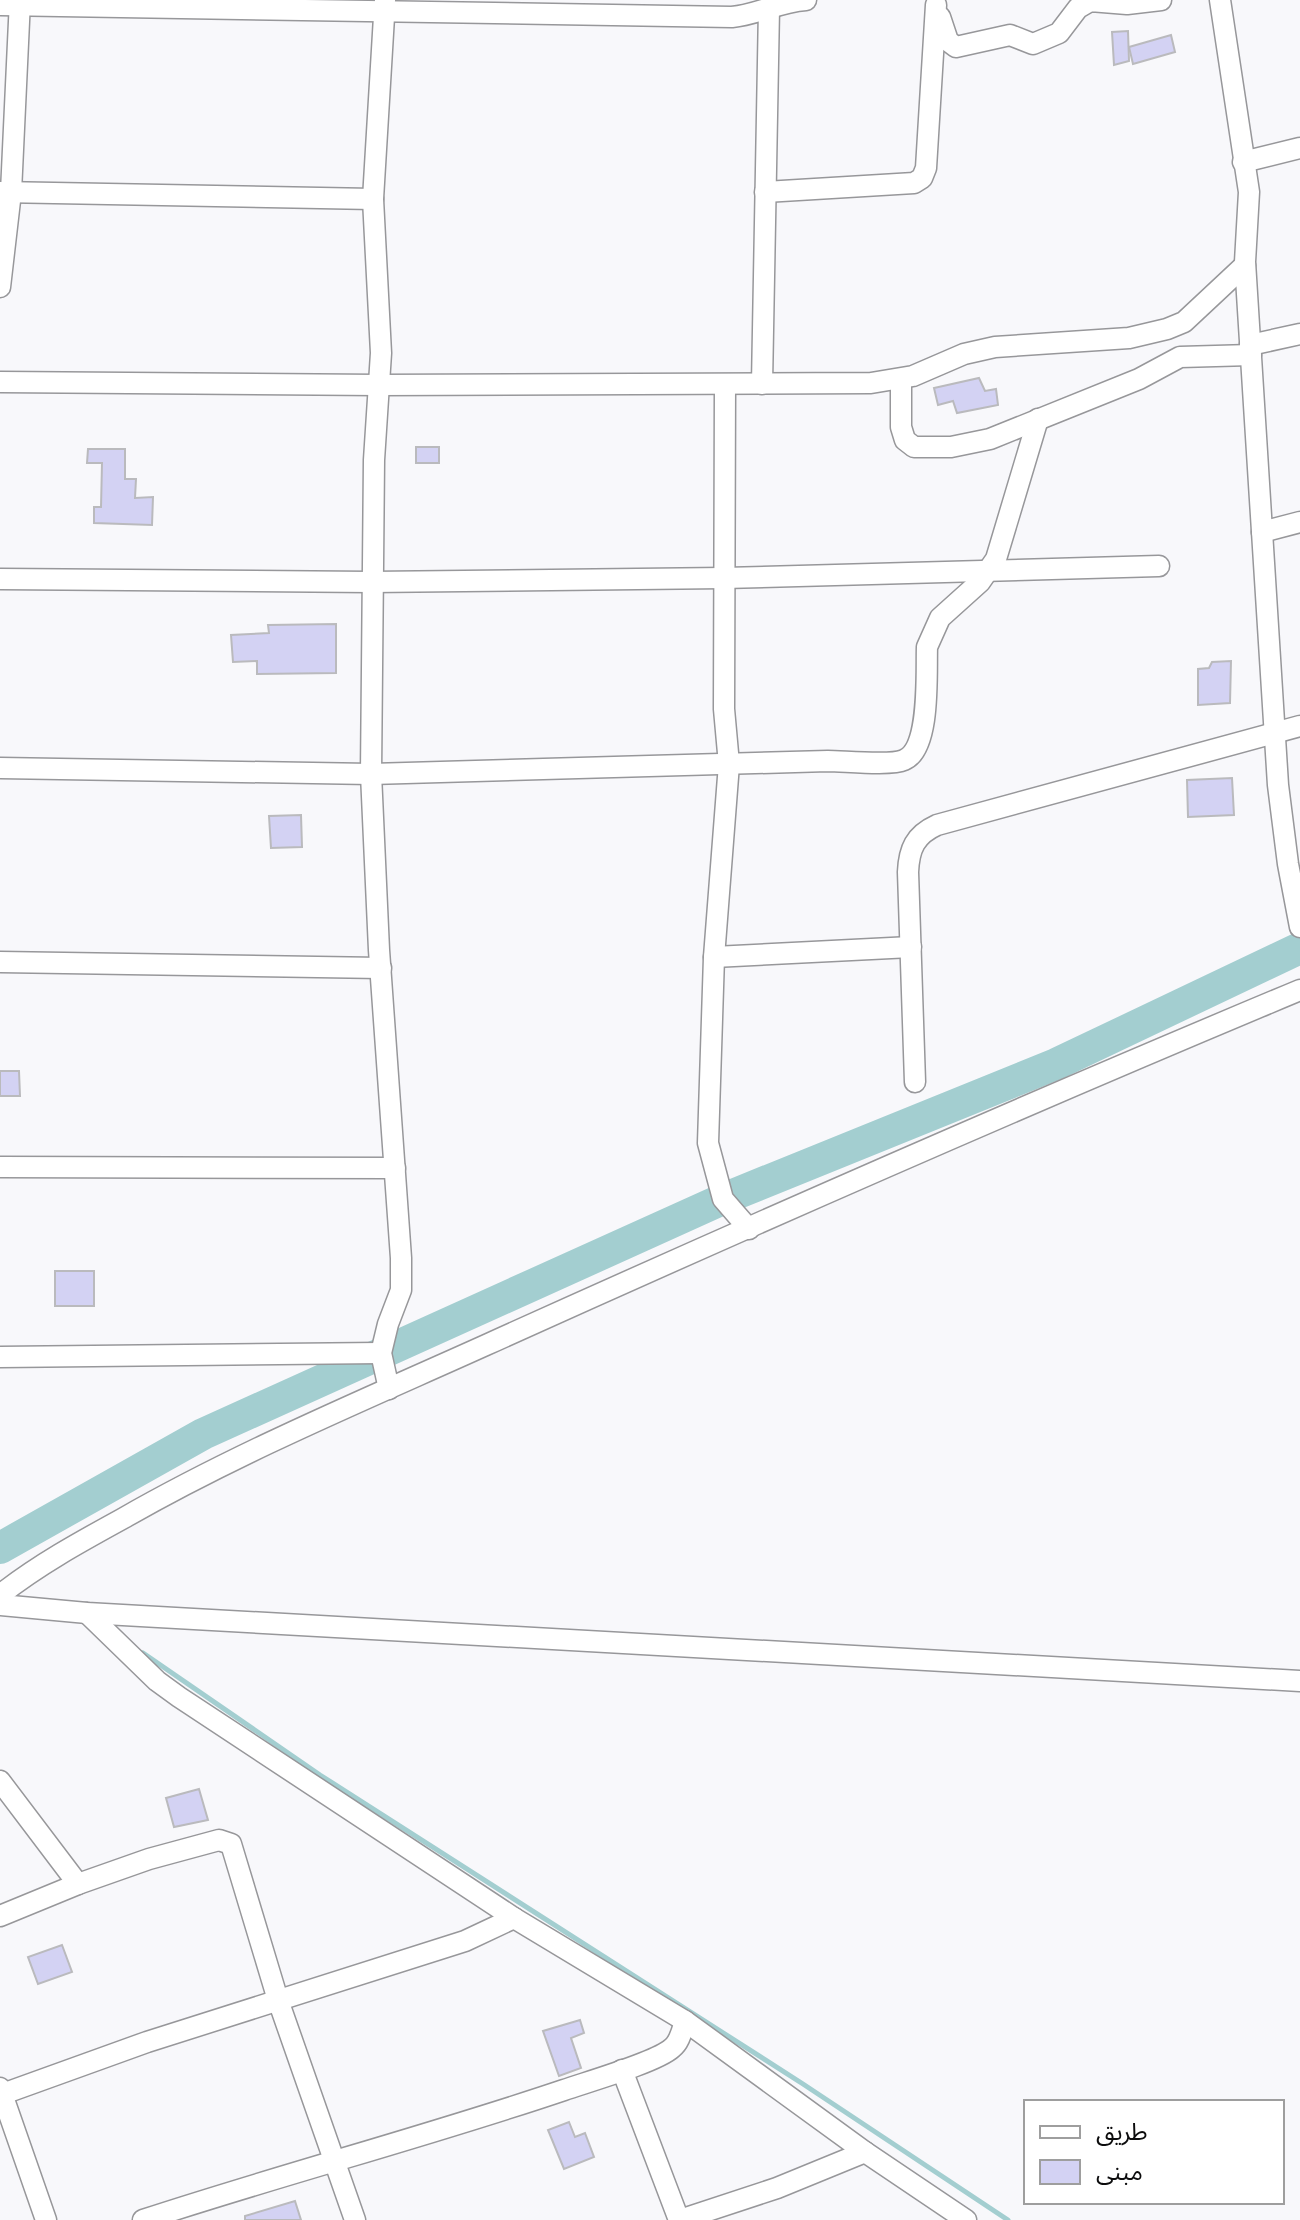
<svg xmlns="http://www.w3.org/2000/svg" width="1300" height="2220" font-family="Arial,'Noto Sans Arabic',sans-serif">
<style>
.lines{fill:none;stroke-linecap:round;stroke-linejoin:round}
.stream{stroke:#a3ced0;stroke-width:5}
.river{stroke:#a3ced0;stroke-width:32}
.building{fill:#d3d2f3;stroke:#bababd;stroke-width:2}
.minor-casing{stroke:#97979a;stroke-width:23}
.minor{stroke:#fff;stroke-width:20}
</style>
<rect width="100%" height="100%" fill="#f8f8fb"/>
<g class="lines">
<path class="stream" d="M143 1653 320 1775 803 2084 1008 2220"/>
<path class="river" d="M0 1548 203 1434 723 1199 1056 1064 1300 948"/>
</g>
<g class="building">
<path d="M1128 31 1129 61 1114 65 1112 32Z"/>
<path d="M1171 35 1175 52 1133 64 1129 47Z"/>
<path d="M979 378 985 391 996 389 998 405 957 413 953 401 938 405 934 388Z"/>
<rect x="416" y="447" width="23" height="16"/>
<path d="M88 449H125V479H136L135 498 153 497 152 525 94 523V507H101L102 463H87Z"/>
<path d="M336 624V673L257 674V661L233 662 231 635 269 633 268 625Z"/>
<path d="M1231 661 1230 703 1198 705V669L1209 668 1212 662Z"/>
<path d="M1232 778 1234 815 1188 817 1187 780Z"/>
<path d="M301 815 302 847 271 848 269 816Z"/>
<path d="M0 1071H19L20 1096H0Z"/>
<rect x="55" y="1271" width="39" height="35"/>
<path d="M199 1789 208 1820 174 1827 166 1798Z"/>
<path d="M62 1945 72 1972 38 1984 28 1957Z"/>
<path d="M580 2020 584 2033 571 2038 581 2068 559 2076 543 2031Z"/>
<path d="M569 2122 575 2137 585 2133 594 2157 564 2169 548 2130Z"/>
<path d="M295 2201 301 2220H245V2216Z"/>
</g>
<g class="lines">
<defs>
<g id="minor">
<path d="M385 0 373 199 381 353 374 460 371 774 379 950 401 1258V1290L388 1324 381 1353 389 1389"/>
<path d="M1220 0 1249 192 1245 262 1278 785 1288 864 1300 927"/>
<path d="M0 5 732 17C760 14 778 2 806 0"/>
<path d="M940 17 948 41 956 47 1010 35 1033 44 1059 33 1078 8 1090 1 1127 4 1161 0"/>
<path d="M1243 162 1300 148"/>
<path d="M0 192 373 199"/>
<path d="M765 192 914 183 922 178 926 168 936 5"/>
<path d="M0 287 11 192 20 0"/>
<path d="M1250 345 1300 334"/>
<path d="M901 379V427L905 440 914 447H951L990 439 1139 379 1180 357 1251 355"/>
<path d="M0 382 379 385 871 383 913 376 964 354 995 347 1129 338 1167 329 1184 322 1245 265"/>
<path d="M762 384 769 8"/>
<path d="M725 385 724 709 729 764 714 957 708 1143 723 1199 749 1229"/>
<path d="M1262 532 1300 522"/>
<path d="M0 579 371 582 724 578 1159 566"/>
<path d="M0 768 371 774 828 761C844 761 891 766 904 760 931 749 926 673 927 647L940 618 980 582 996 559 1038 419"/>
<path d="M714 957 911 947"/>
<path d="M0 962 381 968"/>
<path d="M915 1082 908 872C909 849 915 835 937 825L1300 726"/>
<path d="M0 1167 395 1168"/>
<path d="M0 1357 381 1353"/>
<path d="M0 1595C38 1565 80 1542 122 1519 239 1452 364 1400 486 1345 756 1223 1027 1104 1300 990"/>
<path d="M0 1605 87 1613 1300 1681"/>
<path d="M87 1613 157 1681 179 1697 514 1918 685 2021 865 2152 966 2220"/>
<path d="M0 1781 78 1884"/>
<path d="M0 1916 78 1884 149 1859 219 1840 231 1844 278 2000 355 2220"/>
<path d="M622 2070 679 2220"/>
<path d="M0 2088 46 2220"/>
<path d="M0 2095 147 2042 465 1941 514 1918"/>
<path d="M143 2220C283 2174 425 2137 564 2090 587 2082 657 2062 672 2048 680 2042 682 2030 685 2021"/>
<path d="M680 2220 777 2188 865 2152"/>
</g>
</defs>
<use href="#minor" class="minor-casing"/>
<use href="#minor" class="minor"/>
</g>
<rect x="1024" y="2100" width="260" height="104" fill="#ffffff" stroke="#9e9e9e" stroke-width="2"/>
<rect x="1040" y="2126" width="40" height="12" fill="#ffffff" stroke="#9e9e9e" stroke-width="2"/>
<text x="1096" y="2140" font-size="24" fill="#0c0c0d">طريق</text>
<rect x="1040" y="2160" width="40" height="24" fill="#d3d2f3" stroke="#9e9e9e" stroke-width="2"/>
<text x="1096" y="2180" font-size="24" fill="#0c0c0d">مبنى</text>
</svg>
